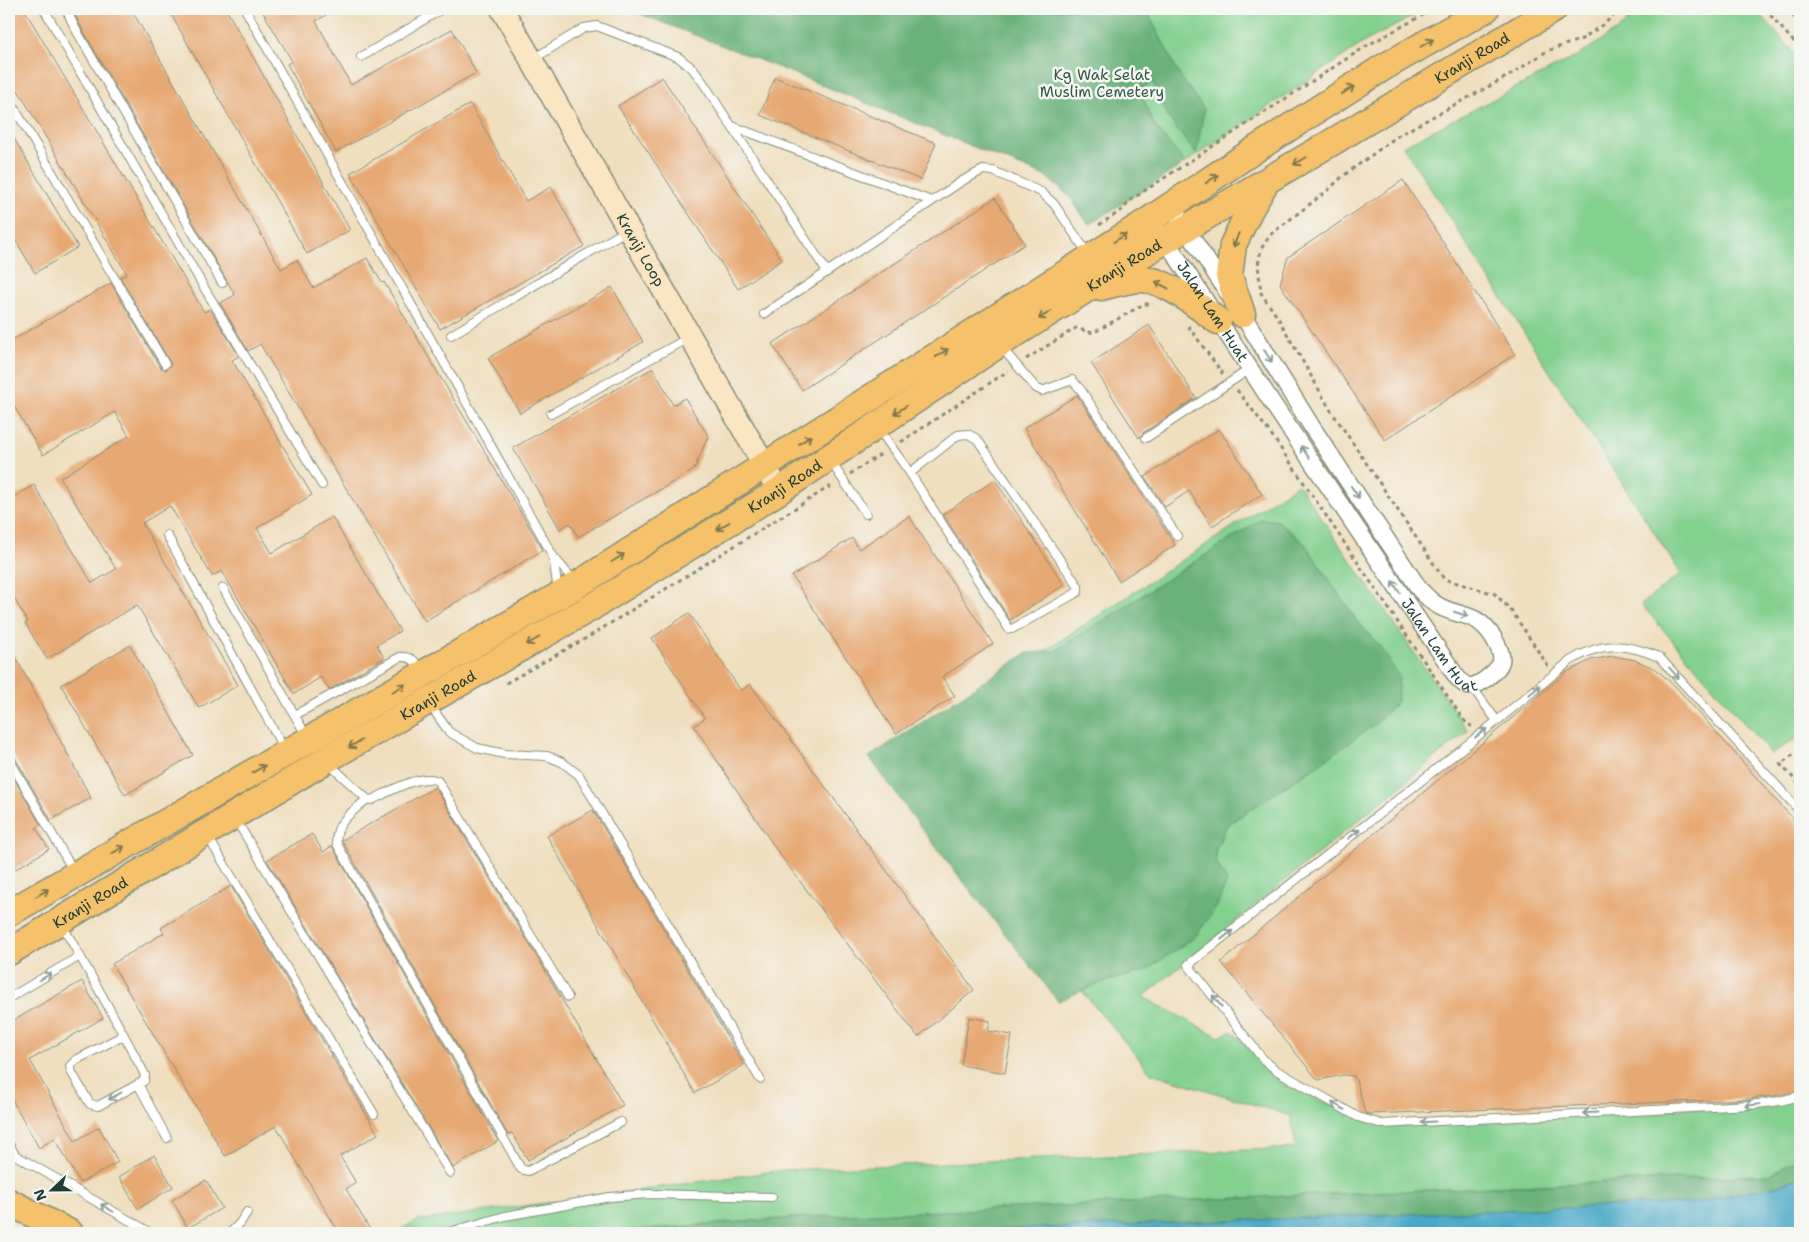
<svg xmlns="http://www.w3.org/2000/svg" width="1809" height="1242" font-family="'Shantell Sans',sans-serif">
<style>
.green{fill:#83d08f;stroke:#518662}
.forest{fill:#6ab27a;stroke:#447857}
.water{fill:#48a8c7;stroke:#34727e}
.building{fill:#e7a973}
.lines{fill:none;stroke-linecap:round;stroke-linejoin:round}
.lane-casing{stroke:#878e7a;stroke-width:10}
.street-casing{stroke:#878e7a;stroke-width:19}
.secondary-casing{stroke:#878e7a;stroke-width:25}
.primary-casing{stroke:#878e7a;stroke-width:29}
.path{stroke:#878e7a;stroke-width:3;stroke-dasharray:4 4;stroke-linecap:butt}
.lane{stroke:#fff;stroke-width:8}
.street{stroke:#fff;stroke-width:16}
.secondary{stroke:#fbe6c4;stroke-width:22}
.primary{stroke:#f5c16b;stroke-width:26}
.oneway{stroke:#7f784d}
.oneway2{stroke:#8f9e9a}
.labels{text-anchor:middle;stroke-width:5;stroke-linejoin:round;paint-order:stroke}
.street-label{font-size:15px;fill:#1f3d34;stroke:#f6f6f2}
.park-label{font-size:15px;fill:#335a46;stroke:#f6f6f2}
</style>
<rect width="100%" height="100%" fill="#f6f6f2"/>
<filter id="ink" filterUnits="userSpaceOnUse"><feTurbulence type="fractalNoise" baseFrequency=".02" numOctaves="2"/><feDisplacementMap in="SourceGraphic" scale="10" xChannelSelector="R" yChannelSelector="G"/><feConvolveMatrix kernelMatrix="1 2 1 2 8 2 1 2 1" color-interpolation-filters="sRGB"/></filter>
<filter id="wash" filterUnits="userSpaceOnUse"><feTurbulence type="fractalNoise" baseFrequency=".0096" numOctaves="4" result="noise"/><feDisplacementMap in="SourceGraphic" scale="20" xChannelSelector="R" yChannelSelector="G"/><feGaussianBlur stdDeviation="1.12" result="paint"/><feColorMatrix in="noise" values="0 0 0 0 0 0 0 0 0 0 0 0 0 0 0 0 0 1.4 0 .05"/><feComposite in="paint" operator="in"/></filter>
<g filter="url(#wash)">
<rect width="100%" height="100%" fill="#efdfbf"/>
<g class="green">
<path d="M840 9H1427L1366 41 1185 163Z"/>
<path d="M1637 9H1756L1800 60V736L1771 754 1641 604 1681 574 1403 146 1579 55 1623 26Z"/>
<path d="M1298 484 1468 731 1143 997 1219 1037 1232 1031 1285 1086 1382 1124 1750 1105 1800 1096V1158L1768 1175 807 1217 598 1233H395L416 1221 783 1170 1296 1148 1291 1116 1151 1073 1082 991 1099 983 1145 971 1216 862V849L1227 825 1325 760 1382 649 1357 621 1043 652Z"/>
</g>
<g class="forest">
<path d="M628 9H1146L1180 76 1204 109 1196 154 1169 119 1153 82 1140 90 1154 125 1185 163 1089 225 1069 196 1045 176 790 72Z"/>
<path d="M1262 519 1278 521 1305 544 1357 621 1382 649 1399 677 1397 702 1376 723 1325 760 1227 825 1216 849V862L1227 881 1216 908 1195 937 1145 971 1099 983 1058 1001 928 837 869 757 1027 653 1055 651Z"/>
<path d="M1800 1158V1177L1780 1185 1690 1203 917 1233H598L807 1217 1768 1175Z"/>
</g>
<path class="water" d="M1800 1177V1233H917L1690 1203 1780 1185Z"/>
<g id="blocks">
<g class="building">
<path d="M9 9H24L204 312 210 309 239 356 232 360 312 495 257 528 272 553 332 517 400 631 377 645 384 658 329 690 321 677 294 694 222 571 212 576 170 506 142 523 238 685 199 708 137 605 47 659 25 623 28 622 9 590V500L34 485 92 583 116 569 60 478 129 436 115 412 43 455 9 398V342L111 283 160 367 166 370 171 364 120 277 127 274 9 75Z"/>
<path d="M72 9H131L281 269 297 260 313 288 367 258 382 283 384 282 543 550 425 621 260 344 248 351 220 303 235 295 80 25Z"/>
<path d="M168 9H226L350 230 307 254Z"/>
<path d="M261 9H336L316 21 351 85 452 29 476 73 336 152 287 64 292 61Z"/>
<path d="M662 77 782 260 738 289 618 106Z"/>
<path d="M775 77 936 143 921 180 760 115Z"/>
<path d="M470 104 526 201 551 187 584 246 440 329 350 173Z"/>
<path d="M9 130 78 247 35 273 9 229Z"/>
<path d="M1403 180 1515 354 1385 440 1280 284 1288 257Z"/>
<path d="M995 198 1025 244 802 390 772 344Z"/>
<path d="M612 287 643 342 520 413 488 358Z"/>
<path d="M1149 325 1196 398 1143 433 1139 438 1091 363Z"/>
<path d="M653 368 673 405 685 398 708 436 694 470 578 537 570 523 560 529 513 448Z"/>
<path d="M1077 395 1175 545 1119 581 1024 428Z"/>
<path d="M1219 429 1262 494 1212 526 1189 491 1165 507 1145 477Z"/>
<path d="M995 480 1064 585 1010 620 943 514Z"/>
<path d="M909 516 993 644 942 677 955 696 896 734 792 576 852 538 859 549Z"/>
<path d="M689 613 741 691 750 684 974 990 918 1037 780 855 694 726 705 718 652 638Z"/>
<path d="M9 645 91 798 51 820 14 756 9 753Z"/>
<path d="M130 645 193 755 125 795 61 685Z"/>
<path d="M1613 656 1635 660 1656 669 1677 688 1800 827V1090L1779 1095 1749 1099 1369 1114 1365 1113 1358 1086 1354 1076 1343 1075 1318 1080 1221 962 1567 672 1591 660Z"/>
<path d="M9 770 41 825 36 828 49 849 9 873Z"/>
<path d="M435 787 549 977 623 1105 528 1160 512 1133 508 1135 343 842 342 840Z"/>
<path d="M593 810 744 1065 695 1093 547 836Z"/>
<path d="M312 834 323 852 332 846 498 1141 453 1168 267 860Z"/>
<path d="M231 886 378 1134 340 1156 356 1183 346 1189 372 1233H339L276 1126 225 1156 112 964 164 933 161 928Z"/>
<path d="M82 981 103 1018 30 1060 75 1141 99 1127 118 1162 80 1183 55 1138 39 1148 9 1094V1023Z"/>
<path d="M969 1017 990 1021 988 1031 1012 1035 1005 1073 961 1065Z"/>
<path d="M154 1155 173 1187 138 1209 119 1177Z"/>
<path d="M206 1180 222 1208 188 1228 172 1200Z"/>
</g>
</g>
</g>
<g filter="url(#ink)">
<use href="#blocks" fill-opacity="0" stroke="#878e7a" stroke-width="1"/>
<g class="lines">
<defs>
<g id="lane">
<path d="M44 9 202 284 322 485"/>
<path d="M66 9 75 28 222 283"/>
<path d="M245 9 553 556 574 581"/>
<path d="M361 57 442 9"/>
<path d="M533 59 584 28 597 26 678 57 692 68 702 81 827 272 962 181 983 170 993 171 1041 192 1054 204 1088 254"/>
<path d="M9 99 165 364"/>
<path d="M732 126 931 201"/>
<path d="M764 314 827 272"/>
<path d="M451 335 627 230"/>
<path d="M1002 348 1036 388 1042 391 1072 380 1081 390 1177 536"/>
<path d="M551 414 688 338"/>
<path d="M878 428 910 473 958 435 968 434 977 439 1078 586V592L1012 629H1009L910 473"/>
<path d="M1146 438 1250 369"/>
<path d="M831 462 866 514"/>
<path d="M167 535 284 749"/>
<path d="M553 556 558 591"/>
<path d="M223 588 307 737"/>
<path d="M1472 687 1497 721"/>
<path d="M430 705 449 732 477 748 505 754 547 756 562 762 579 775 760 1079"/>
<path d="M295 715 400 657C412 656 415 661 421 670"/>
<path d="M9 759 74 872"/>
<path d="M329 764 367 799 372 800C388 792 421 773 438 781L568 997"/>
<path d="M367 799C353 812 333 823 337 844L521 1169 528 1171 621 1122"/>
<path d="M1800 811 1659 657C1626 643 1602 641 1570 661L1497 721 1188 965 1263 1059 1276 1070 1358 1117 1382 1124 1750 1105 1780 1101 1800 1096"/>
<path d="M236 820 450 1173"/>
<path d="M208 837 374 1114"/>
<path d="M62 925C90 973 117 1022 143 1071L145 1075 144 1081 98 1106 90 1104 72 1073 70 1066 76 1060 124 1035"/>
<path d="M9 998 80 956"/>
<path d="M138 1084 167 1138"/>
<path d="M9 1144 15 1155 146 1230 148 1233"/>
<path d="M230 1233 240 1223 247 1212"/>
<path d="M446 1233 505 1216 610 1197 649 1194 772 1197"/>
</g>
<g id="street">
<path d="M1798 9 1800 12"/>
<path id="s1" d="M1161 233 1273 404 1452 670C1456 676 1461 684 1468 686 1476 689 1498 671 1501 662 1503 654 1497 644 1493 637 1474 608 1456 619 1434 603 1429 599 1424 594 1420 590L1312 427 1242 314 1171 206"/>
</g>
<g id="secondary">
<path id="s2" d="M502 9 779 491"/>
</g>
<g id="primary">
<path d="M1101 287C1114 284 1127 280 1139 279 1163 277 1199 307 1218 321"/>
<path d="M1242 314 1229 276 1233 245 1249 211 1266 182"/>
<path d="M9 913 577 585 1151 219 1259 147 1384 67 1486 9"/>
<path id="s3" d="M9 952 331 757 592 607 779 491 999 344 1149 250 1334 141 1554 9"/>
<path d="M9 1202 70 1233"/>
</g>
</defs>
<use href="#lane" class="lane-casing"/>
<use href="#street" class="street-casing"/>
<use href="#secondary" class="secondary-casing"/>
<use href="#primary" class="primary-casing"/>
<g class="path">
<path d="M1765 9 1800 49"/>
<path d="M1099 225 1122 210 1132 199 1337 65 1368 45 1434 9"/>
<path d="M1188 326 1223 374"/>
<path d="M1026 359 1076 328 1093 333 1144 304H1153"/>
<path d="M1237 390 1271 434 1463 719 1468 725 1472 726"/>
<path d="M901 442 1008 371"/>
<path d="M850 474 883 453"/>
<path d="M1548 666 1511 610 1495 594 1444 579 1330 409 1278 318 1261 293 1258 265 1261 249 1271 234 1327 191 1343 176 1399 135 1510 75 1547 51 1582 39 1605 23 1621 9"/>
<path d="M506 683 590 636 834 484"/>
<path d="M1800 750 1780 764 1800 785"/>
</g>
<use href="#lane" class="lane"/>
<use href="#street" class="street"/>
<use href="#secondary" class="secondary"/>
<use href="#primary" class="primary"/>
</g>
<defs><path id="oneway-shaft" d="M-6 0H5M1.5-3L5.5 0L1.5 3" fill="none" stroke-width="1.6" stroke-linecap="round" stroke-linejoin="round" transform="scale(1.25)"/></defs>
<g class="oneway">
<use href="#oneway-shaft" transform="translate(1427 43) rotate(-30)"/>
<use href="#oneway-shaft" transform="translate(1348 90) rotate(-33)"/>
<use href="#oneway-shaft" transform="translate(1300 161) rotate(150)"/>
<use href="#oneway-shaft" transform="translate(1212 179) rotate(-34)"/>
<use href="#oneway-shaft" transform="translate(1120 238) rotate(-32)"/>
<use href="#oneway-shaft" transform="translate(1236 240) rotate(111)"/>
<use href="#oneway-shaft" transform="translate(1162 285) rotate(-152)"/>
<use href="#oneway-shaft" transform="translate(1045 315) rotate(148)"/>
<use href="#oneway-shaft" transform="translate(942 353) rotate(-33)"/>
<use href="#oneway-shaft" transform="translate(900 410) rotate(146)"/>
<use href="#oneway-shaft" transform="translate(805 440) rotate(-33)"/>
<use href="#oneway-shaft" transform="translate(723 526) rotate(148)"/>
<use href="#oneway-shaft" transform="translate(618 558) rotate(-32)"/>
<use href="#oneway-shaft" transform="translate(533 641) rotate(150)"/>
<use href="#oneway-shaft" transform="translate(399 688) rotate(-30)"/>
<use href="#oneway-shaft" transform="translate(355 744) rotate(150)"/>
<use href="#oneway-shaft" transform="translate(259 769) rotate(-30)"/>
<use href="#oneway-shaft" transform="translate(118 850) rotate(-30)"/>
<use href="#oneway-shaft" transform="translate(42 893) rotate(-30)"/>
</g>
<g class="oneway2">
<use href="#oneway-shaft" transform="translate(1268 356) rotate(58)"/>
<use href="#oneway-shaft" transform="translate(1305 452) rotate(-124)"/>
<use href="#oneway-shaft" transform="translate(1355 492) rotate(56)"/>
<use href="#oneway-shaft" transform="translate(1396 587) rotate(-124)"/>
<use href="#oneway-shaft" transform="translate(1461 614) rotate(17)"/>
<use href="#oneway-shaft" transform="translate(1674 673) rotate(48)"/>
<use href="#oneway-shaft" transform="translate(1535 690) rotate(-40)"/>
<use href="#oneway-shaft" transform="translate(1481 733) rotate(-38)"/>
<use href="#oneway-shaft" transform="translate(1354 834) rotate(-38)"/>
<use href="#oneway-shaft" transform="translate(1227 935) rotate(-38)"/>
<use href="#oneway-shaft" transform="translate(45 977) rotate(-30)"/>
<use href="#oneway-shaft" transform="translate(1217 1001) rotate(-128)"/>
<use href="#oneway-shaft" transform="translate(115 1096) rotate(151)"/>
<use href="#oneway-shaft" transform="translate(1752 1105) rotate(174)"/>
<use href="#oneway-shaft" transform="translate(1338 1106) rotate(-150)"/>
<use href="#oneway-shaft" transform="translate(1590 1113) rotate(177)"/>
<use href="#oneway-shaft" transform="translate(1428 1122) rotate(177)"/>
<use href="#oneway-shaft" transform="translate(107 1208) rotate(-150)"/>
</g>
</g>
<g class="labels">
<g class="street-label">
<text dy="5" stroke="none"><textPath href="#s3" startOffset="1715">Kranji Road</textPath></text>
<text dy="5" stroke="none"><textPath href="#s2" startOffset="278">Kranji Loop</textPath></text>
<text dy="5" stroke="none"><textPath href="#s3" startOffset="1310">Kranji Road</textPath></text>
<text dy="5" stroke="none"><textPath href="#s1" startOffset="94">Jalan Lam Huat</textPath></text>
<text dy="5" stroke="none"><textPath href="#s3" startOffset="905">Kranji Road</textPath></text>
<text dy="5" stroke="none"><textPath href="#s1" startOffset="499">Jalan Lam Huat</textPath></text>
<text dy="5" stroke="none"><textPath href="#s3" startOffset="500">Kranji Road</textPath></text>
<text dy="5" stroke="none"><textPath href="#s3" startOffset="95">Kranji Road</textPath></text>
</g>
<g class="park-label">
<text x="1102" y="80">Kg Wak Selat<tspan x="1102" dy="17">Muslim Cemetery</tspan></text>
</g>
</g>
<rect width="1809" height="1242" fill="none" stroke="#f6f6f2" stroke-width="30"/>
<g transform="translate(52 1190) rotate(248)" stroke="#f6f6f2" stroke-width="4" paint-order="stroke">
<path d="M0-4L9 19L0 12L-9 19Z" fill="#1f3d34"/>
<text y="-8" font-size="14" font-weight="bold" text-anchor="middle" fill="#1f3d34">N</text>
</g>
</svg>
